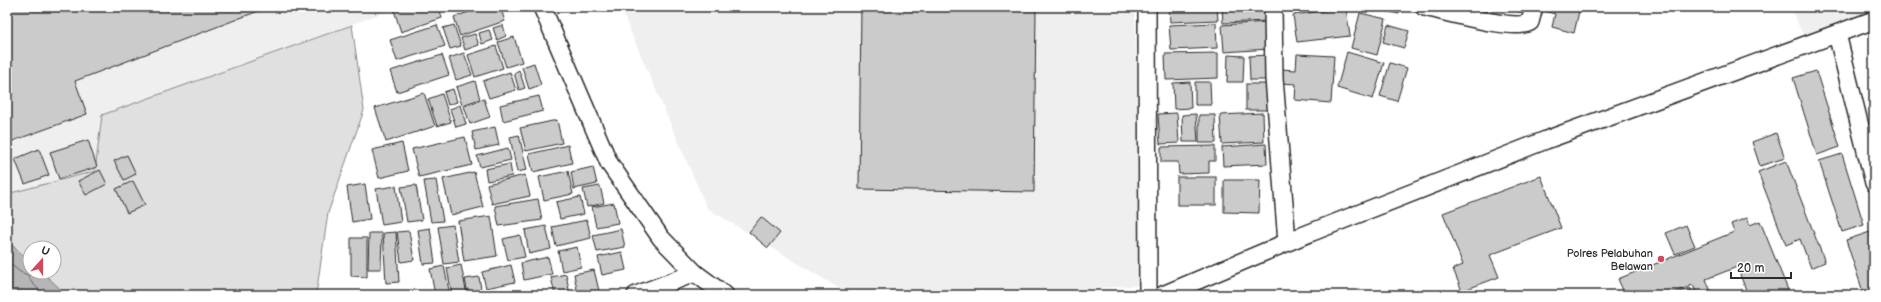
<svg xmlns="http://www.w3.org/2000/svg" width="1881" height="302" font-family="'Balsamiq Sans',sans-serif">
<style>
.built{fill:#efefef}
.green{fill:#e0e0e0;stroke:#868686;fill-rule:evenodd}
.water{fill:#b6b6b6;stroke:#7e7e7e}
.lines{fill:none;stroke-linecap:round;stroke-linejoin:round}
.shore{stroke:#636363;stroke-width:1}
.building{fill:#cbcbcb;stroke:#2b2b2b}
.street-casing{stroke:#2b2b2b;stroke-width:20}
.street{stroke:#fff;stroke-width:17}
.poi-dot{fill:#d1495b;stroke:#fff;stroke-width:1.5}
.labels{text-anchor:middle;stroke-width:3;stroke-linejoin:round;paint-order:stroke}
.poi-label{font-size:11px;fill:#2b2b2b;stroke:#fff;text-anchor:end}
</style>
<rect width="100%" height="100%" fill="#fff"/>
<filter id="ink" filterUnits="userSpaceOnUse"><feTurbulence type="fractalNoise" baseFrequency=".025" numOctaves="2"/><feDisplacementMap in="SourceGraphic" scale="8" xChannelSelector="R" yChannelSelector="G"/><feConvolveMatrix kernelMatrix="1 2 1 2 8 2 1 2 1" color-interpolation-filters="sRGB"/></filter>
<g filter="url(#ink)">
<g class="built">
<path d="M7 7H399L102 115 95 171 9 195 7 194Z"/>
<path d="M620 7H1135L1142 285 999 295H850L707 208Z"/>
<path d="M1790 7H1874V17L1807 43Z"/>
</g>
<path class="green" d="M352 25 364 110 328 213 316 295H7V194L95 171 102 115ZM30 248H54V272H30Z"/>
<path class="water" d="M7 241 30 261V272H42L67 295H7Z"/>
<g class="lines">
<path class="shore" d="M7 261 20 272 28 275 32 283 45 295"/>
</g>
<g class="building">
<path d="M7 7H269L75 81 87 114 7 143Z"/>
<path d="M404 7H439L442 18 401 32 394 10Z"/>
<path d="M450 7H467L452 12Z"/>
<path d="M484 7H500L505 21 460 36 454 17Z"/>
<path d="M861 7H1036L1034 192 859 189Z"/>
<path d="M1169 7H1217L1218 20 1170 22Z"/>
<path d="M1222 7H1266L1267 21 1223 23Z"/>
<path d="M1366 7H1401L1399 14Z"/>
<path d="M1503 7H1529L1527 14Z"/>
<path d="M1544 7H1580L1574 33 1552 27 1555 14 1544 11Z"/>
<path d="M1346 8 1350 36 1297 42 1293 15Z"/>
<path d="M1360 13 1386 19 1377 55 1351 48Z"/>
<path d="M1268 22 1269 49 1224 52 1222 25Z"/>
<path d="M1216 23 1217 48 1171 50 1169 25Z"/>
<path d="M437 25 445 46 397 61 390 40Z"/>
<path d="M454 25 461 46 450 49 443 28Z"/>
<path d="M503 25 506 36 497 40 493 28Z"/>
<path d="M1388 25 1409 31 1404 48 1383 42Z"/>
<path d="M489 30 493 40 482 44 479 33Z"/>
<path d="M475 34 479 45 465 50 461 38Z"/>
<path d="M514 37 522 62 506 67 498 42Z"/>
<path d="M496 46 503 68 475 77 468 55Z"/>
<path d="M1347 52 1384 63 1373 99 1337 88Z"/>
<path d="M464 53 472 75 456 80 449 58Z"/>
<path d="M1218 53V78L1166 80 1165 54Z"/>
<path d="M1297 54 1334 56 1331 103 1295 100 1296 84 1280 83 1281 69 1296 70Z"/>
<path d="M442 55 449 75 397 92 390 71Z"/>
<path d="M1228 55 1244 56 1243 82H1227Z"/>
<path d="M1270 55 1271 80H1250L1249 56Z"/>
<path d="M534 63 541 85 529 89 522 67Z"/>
<path d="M1390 63 1407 68 1397 101 1380 96Z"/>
<path d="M519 70 525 88 519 90 514 73Z"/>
<path d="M1816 71 1840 147 1817 155 1793 78Z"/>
<path d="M510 72 516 90 489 98 483 81Z"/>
<path d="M475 81 480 99 462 105 456 87Z"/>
<path d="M1190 82 1191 108 1174 109 1173 83Z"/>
<path d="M1195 82H1210L1211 105H1195Z"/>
<rect x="1246" y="84" width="22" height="26"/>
<path d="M453 89 457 102 448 105 444 92Z"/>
<path d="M424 93 435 126 386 142 375 108Z"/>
<path d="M442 94 451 122 437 126 428 99Z"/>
<path d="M539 96 543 111 503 121 500 105Z"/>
<path d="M484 99 490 117 470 124 464 106Z"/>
<path d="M460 105 466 124 456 127 450 109Z"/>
<path d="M1177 113 1179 143 1160 144 1158 114Z"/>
<path d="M1263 113 1264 142 1222 144 1220 115Z"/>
<path d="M1196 114 1198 142H1183L1182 115Z"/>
<path d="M1199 115H1215L1216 143H1199Z"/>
<path d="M557 120 562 143 526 151 520 128Z"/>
<path d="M495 127 499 145 476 150 472 132Z"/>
<path d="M1776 133 1785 158 1760 166 1752 142Z"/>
<path d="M519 135 527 170 517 172 510 137Z"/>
<path d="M465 137 472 165 419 177 412 149Z"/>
<path d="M88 140 97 167 59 179 50 152Z"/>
<path d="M402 143 408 171 379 178 372 150Z"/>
<path d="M1266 144 1267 164 1223 166 1222 147Z"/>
<path d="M568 145 572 163 533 172 529 154Z"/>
<path d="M1215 146V161H1209V173L1179 174 1178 162H1161V147Z"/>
<path d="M508 148 511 160 480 167 477 156Z"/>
<path d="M39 149 49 175 25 184 15 159Z"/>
<path d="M1842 154 1864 225 1842 232 1819 161Z"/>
<path d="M127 155 136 174 124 180 114 161Z"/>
<path d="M1786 161 1825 262 1811 268 1800 239 1786 245 1758 172Z"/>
<path d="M510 164 512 176 487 181 485 169Z"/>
<path d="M593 167 597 184 574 189 571 172Z"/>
<path d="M100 170 107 184 86 195 78 181Z"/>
<path d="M568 171 573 194 544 200 539 177Z"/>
<path d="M474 172 483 207 451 215 443 179Z"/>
<path d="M525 175 530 196 492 204 487 184Z"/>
<path d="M1541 176 1561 228 1490 255 1499 277 1462 291 1453 269 1463 265 1443 213Z"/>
<rect x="1177" y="177" width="39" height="28"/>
<path d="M436 180 443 221 431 222 424 181Z"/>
<path d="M1224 180H1260L1259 213 1224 212Z"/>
<path d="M133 181 145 205 127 213 116 189Z"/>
<path d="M365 184 370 219 352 222 347 187Z"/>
<path d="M416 185 422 220 407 222 401 187Z"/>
<path d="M396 186 401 222 382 225 376 189Z"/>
<path d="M600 186 604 203 587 207 583 189Z"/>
<path d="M580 197 584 214 560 219 556 202Z"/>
<path d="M538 199 542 220 499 226 495 206Z"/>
<path d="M614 203 618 223 596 227 592 207Z"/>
<path d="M491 216 497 256 464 261 458 221Z"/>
<path d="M761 217 780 233 768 248 749 232Z"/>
<path d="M1747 218 1750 225 1760 221 1790 295H1748L1737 267 1706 279 1712 295H1697L1693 285 1668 295H1625L1618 279 1734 232 1731 224Z"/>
<path d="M587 220 591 238 556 246 552 227Z"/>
<path d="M453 225 459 262 444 264 438 227Z"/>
<path d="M1686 225 1695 246 1675 254 1666 233Z"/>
<path d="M546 226 551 249 529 254 525 230Z"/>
<path d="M430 228 435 263 423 264 418 230Z"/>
<path d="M621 229 625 247 597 252 593 235Z"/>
<path d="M409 231 414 260 401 262 397 232Z"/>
<path d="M396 232 399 282 386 283 383 233Z"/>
<path d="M1870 232 1874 244V295H1864L1846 240Z"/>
<path d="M369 233H382L381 269H368Z"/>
<path d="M520 235 525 257 508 260 503 239Z"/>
<path d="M351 238H367V277L351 276Z"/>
<path d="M577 247 581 267 562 271 558 251Z"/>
<path d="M622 252 626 270 602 275 598 257Z"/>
<path d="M548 257 552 274 524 280 521 263Z"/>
<path d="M461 265 467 295H452L447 268Z"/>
<path d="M511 265 515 282 486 288 482 272Z"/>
<path d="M444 266 450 295H435L430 269Z"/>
<path d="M594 270 600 295H578L574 274Z"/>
<path d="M566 274 570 295H555L551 277Z"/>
<path d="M479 277 482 295H468L465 279Z"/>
<path d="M1690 288 1694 295H1673Z"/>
<path d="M1743 290 1745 295H1730Z"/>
</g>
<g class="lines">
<defs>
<g id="street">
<path d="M542 7 609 163 661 238 695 273 725 295"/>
<path d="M1147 7 1148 295"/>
<path d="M1273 7 1274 78 1287 242"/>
<path d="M1424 7C1444 11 1515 32 1530 22L1534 7"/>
<path d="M1837 34 1874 183"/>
<path d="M636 295 695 273"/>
<path d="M1163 295 1302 236 1546 140 1874 20"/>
</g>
</defs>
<use href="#street" class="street-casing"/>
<use href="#street" class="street"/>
</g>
</g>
<circle class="poi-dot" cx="1661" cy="259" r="4"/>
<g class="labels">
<g class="poi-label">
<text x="1653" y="257">Polres Pelabuhan<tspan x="1653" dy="13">Belawan</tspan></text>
</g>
</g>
<rect width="1881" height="302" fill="none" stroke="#fff" stroke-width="24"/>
<rect x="12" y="12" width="1857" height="278" fill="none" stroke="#2b2b2b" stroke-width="1.5" filter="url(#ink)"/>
<g transform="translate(42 260) rotate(21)"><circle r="19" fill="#ffffff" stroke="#aaaaaa"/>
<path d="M0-3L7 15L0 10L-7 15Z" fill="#d1495b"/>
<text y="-6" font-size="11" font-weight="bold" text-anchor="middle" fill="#2b2b2b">U</text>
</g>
<path d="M1731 272v6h60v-6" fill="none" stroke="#2b2b2b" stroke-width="2"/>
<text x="1737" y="272" font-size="12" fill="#2b2b2b" stroke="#ffffff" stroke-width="3" paint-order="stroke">20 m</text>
</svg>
